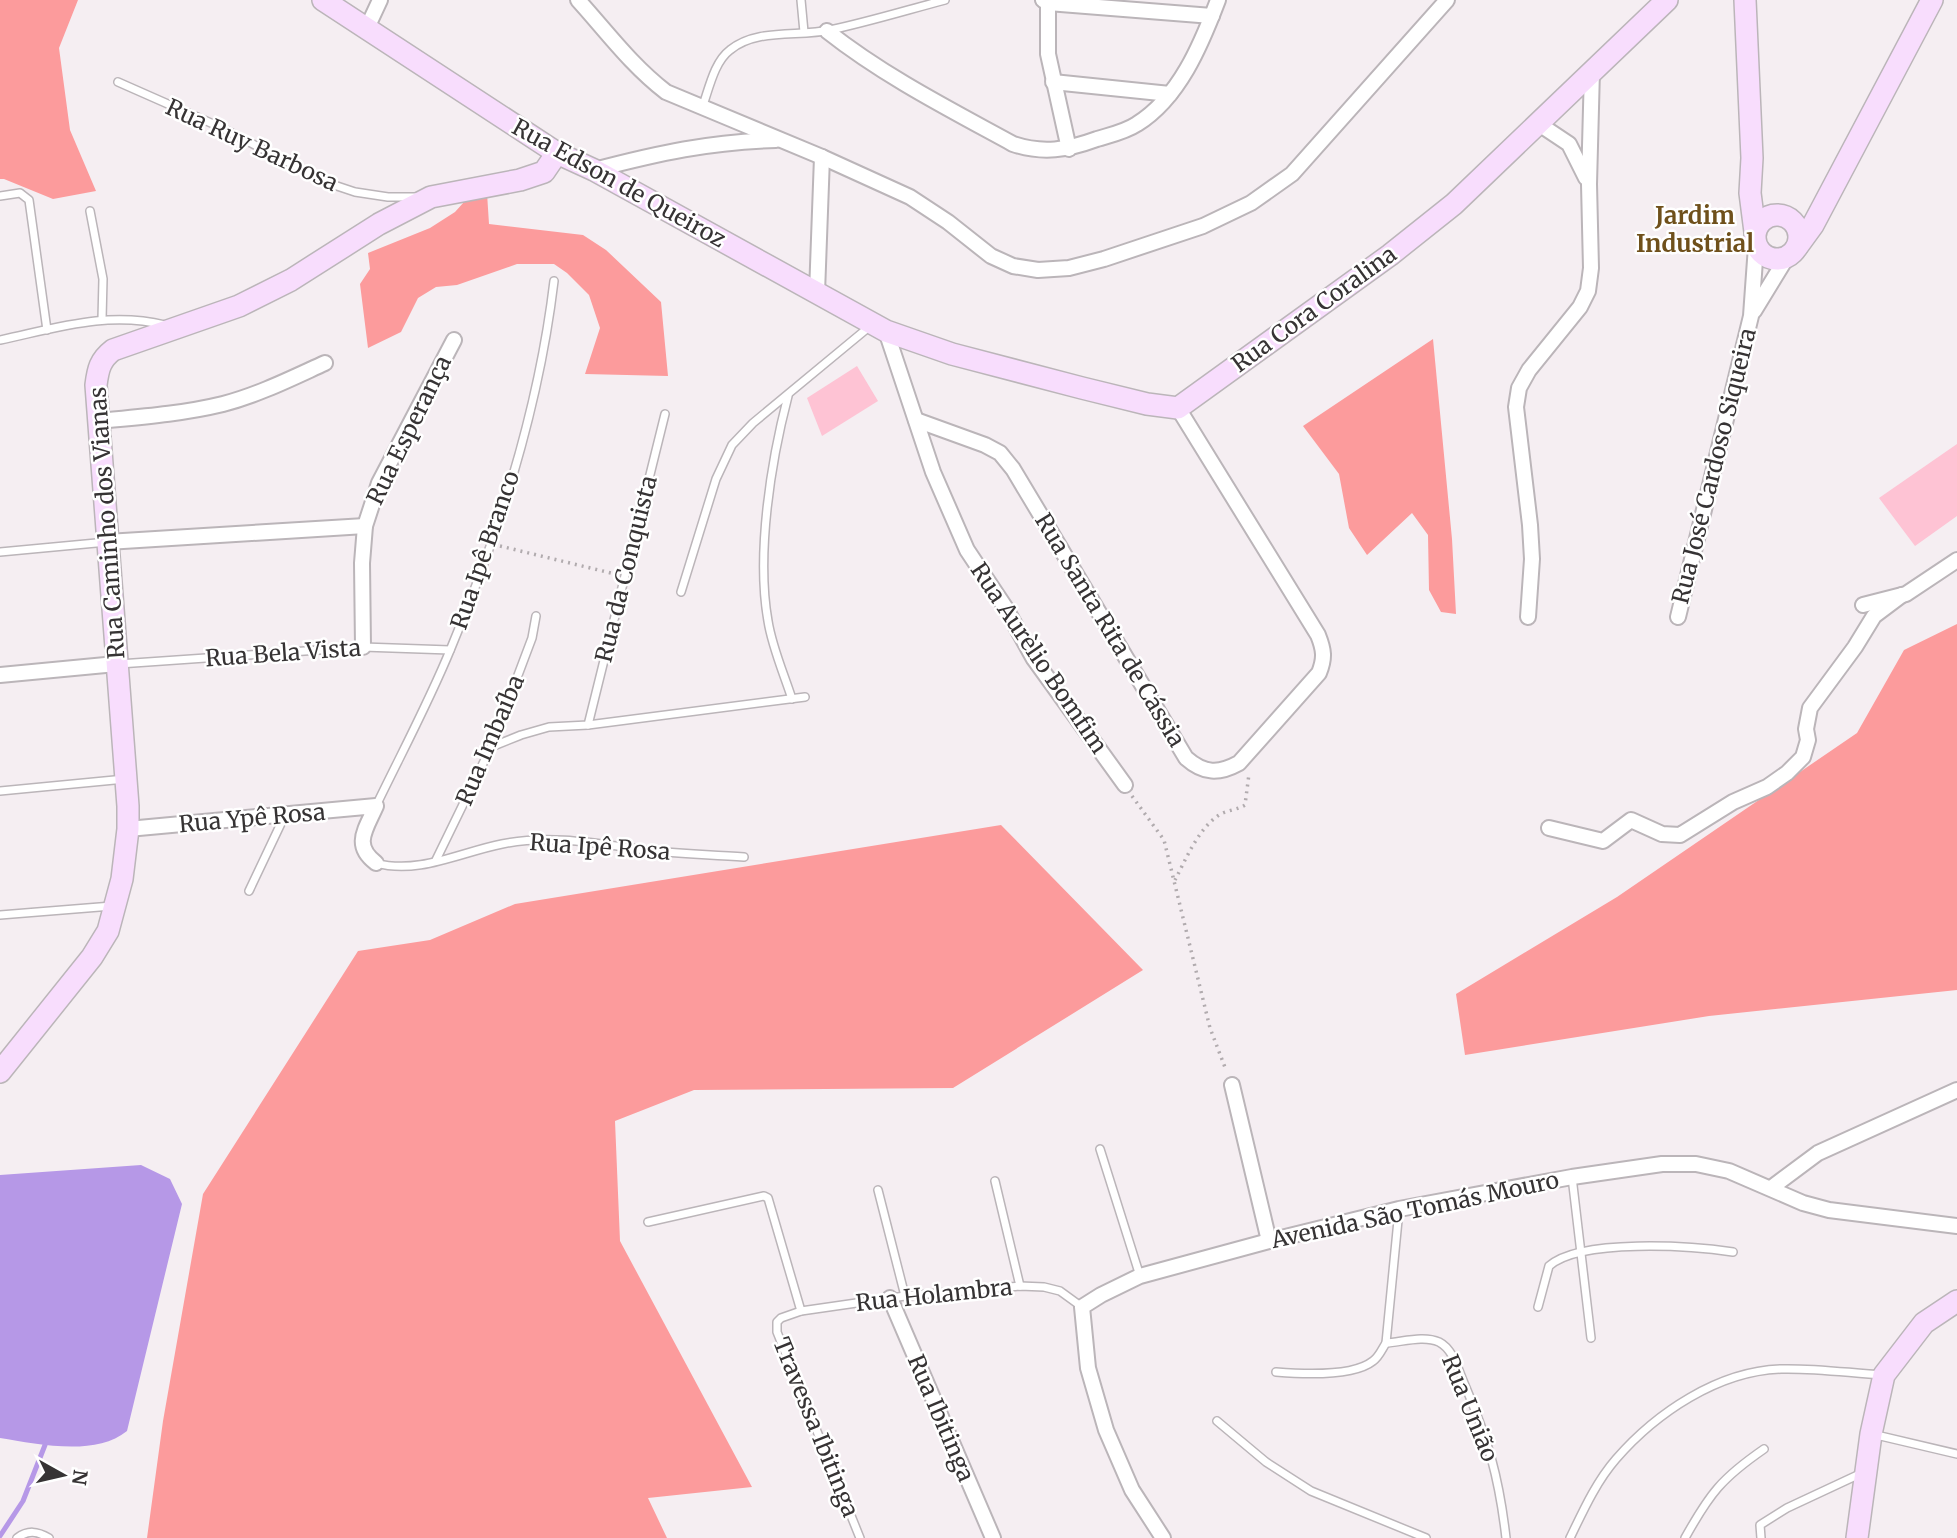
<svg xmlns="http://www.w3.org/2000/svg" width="1957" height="1538" font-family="Merriweather,serif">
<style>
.forest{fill:#fc9b9c}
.water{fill:#b698e7}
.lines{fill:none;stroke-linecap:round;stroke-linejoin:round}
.stream{stroke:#b698e7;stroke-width:5}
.building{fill:#fec3d4}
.lane-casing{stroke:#bbb5b9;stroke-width:10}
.street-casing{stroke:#bbb5b9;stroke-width:18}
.secondary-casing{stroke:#bbb5b9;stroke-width:24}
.path{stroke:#b1abae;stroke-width:3.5;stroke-dasharray:2 5;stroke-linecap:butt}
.lane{stroke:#fff;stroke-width:7}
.street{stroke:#fff;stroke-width:14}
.secondary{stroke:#f8ddfd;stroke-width:21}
.labels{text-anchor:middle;stroke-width:5;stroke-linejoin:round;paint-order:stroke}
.street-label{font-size:23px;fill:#363334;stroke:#fff}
.neighbourhood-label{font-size:24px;font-weight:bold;fill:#6f501b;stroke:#fff}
</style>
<rect width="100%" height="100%" fill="#f5eef2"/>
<g class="forest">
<path d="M0 0H78L59 48 70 130 96 191 53 199 4 179H0Z"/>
<path d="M487 193 489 224 583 235 606 250 661 302 668 376 585 374 600 328 589 295 567 273 554 264H517L457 285 436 287 418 298 401 332 368 348 360 284 370 269 368 253 430 228 455 212 464 202Z"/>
<path d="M1433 339 1452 539 1456 614 1441 612 1429 590 1428 535 1412 513 1367 555 1349 528 1339 474 1303 426Z"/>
<path d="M1957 624V990L1709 1016 1465 1055 1456 994 1617 897 1857 733 1904 650Z"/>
<path d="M1001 825 1143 970 953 1088 694 1090 615 1121 620 1241 752 1487 648 1498 667 1538H147L163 1421 203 1194 358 951 430 940 515 904Z"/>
</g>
<path class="water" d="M141 1165 170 1179 182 1204 127 1431C95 1457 38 1444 0 1438V1175Z"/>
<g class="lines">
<path class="stream" d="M0 1536 23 1501 45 1445"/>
</g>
<g class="building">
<path d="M857 366 878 401 822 436 807 398Z"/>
<path d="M1957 444V516L1915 546 1879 498Z"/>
</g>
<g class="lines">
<defs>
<g id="lane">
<path d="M801 0 804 32"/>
<path d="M118 82 220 127 328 183 355 192 388 197H416"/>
<path d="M702 108C709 89 714 62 730 50 757 28 798 37 830 30 868 22 907 10 945 0"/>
<path d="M0 196 20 193 29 200 47 330"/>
<path d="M90 211 103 279 102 319"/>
<path d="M0 340C57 328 107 311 165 325"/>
<path d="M788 396C771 461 756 554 768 621 772 647 784 674 792 699"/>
<path d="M0 552 107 542"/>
<path d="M681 592 716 479 732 445 753 423 869 327"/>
<path d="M119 664 363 647 450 650"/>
<path d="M588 725 665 414"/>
<path d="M491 747 521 735 549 727 588 725 805 697"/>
<path d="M0 791 125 779"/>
<path d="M376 806C401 754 429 702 451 648 500 531 539 407 554 281"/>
<path d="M436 860 491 747 532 638 536 616"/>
<path d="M376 863C418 875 461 852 502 844 545 835 589 842 631 848 668 854 707 854 744 857"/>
<path d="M249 891 285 815"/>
<path d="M0 915 112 906"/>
<path d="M1100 1149 1140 1276"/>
<path d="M1572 1177 1591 1338"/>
<path d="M995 1181 1020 1286"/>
<path d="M878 1190 905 1296"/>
<path d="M1399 1210 1386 1343C1402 1342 1424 1335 1439 1342 1453 1349 1458 1369 1464 1383 1488 1439 1499 1477 1506 1538"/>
<path d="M648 1222 764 1196 768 1198 801 1311"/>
<path d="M1538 1307 1549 1266C1581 1238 1691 1246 1733 1252"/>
<path d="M1276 1372C1301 1374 1353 1377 1373 1361 1379 1357 1382 1349 1386 1343"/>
<path d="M1217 1421 1266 1462 1311 1491 1426 1538"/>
<path d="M1872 1434 1957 1454"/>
<path d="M17 1538C28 1530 37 1531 49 1538"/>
<path d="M860 1538 777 1332V1322L781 1318 801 1311 905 1296 1020 1286 1044 1287 1060 1291 1082 1307"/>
<path d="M1570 1538C1583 1511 1596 1482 1616 1459 1656 1413 1718 1371 1781 1369 1815 1368 1849 1373 1883 1375"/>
<path d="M1685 1538C1710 1493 1722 1478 1764 1449"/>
<path d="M1761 1538 1760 1525 1787 1508 1862 1473"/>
</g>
<g id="street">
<path d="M578 0C607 32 631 65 666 92L822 157 910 197 948 222 991 256 1013 266 1038 270 1069 268 1104 259 1203 226 1251 203 1292 174 1447 0"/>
<path d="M1043 0 1048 3V54L1069 149"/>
<path d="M1048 3 1212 16"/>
<path d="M367 28 380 0"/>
<path d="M827 31C884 76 949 109 1013 144 1043 154 1067 150 1097 139 1110 135 1125 132 1137 124 1179 98 1201 45 1218 0"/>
<path d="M1053 82 1170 94"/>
<path d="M1539 124 1569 144 1586 178"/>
<path d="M594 170C659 153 709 142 776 140"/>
<path d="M817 293 822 157"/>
<path d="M1754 311 1787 257"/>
<path d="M886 331 933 472 967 550 1005 607 1034 659 1125 785"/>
<path d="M916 420 985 445 1000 453 1013 469 1186 758C1204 774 1219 774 1239 763L1319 673C1325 658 1324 650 1318 635L1178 408"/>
<path d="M98 421C140 417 182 414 223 404 258 395 292 378 325 363"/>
<path d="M107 542 365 526"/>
<path d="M1863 605 1906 594 1957 560"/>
<path d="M1528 617 1532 559 1530 525 1516 407 1519 388 1529 370 1580 307 1588 291 1591 268 1589 184 1592 70"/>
<path d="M1678 617 1751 316 1756 246"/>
<path d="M363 647 362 563 365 526 379 483 454 340"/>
<path d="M0 675 116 664"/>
<path d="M1549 828 1603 841 1631 820 1662 834 1680 835 1733 802 1767 787 1787 773 1803 757 1808 740 1806 729 1810 708 1855 647 1874 616 1902 595"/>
<path d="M128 829 376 806C366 829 352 845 376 863"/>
<path d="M1232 1085 1269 1241"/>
<path d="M1771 1188 1818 1153 1957 1090"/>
<path d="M890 1298 993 1538"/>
<path d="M1163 1538 1132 1490 1106 1430 1088 1368 1082 1307 1101 1295 1140 1276 1269 1241 1399 1209 1572 1177 1662 1164H1696L1729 1171 1803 1203 1829 1210 1957 1226"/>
</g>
<g id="secondary">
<path d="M323 0 557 153 594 170 886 331 952 354 1082 388 1147 404 1178 408 1390 255 1454 204 1667 0"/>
<path d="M1745 0 1752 158 1750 193 1755 232"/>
<circle cx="1777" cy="237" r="22"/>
<path d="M1797 247 1813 225 1932 0"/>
<path d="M0 1072 92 957 108 931 122 879 128 829V806L96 385C98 369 100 360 113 350L239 306 291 280 379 224 431 197 520 180 544 172 557 153"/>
<path d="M1857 1538 1871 1434 1884 1375 1924 1323 1957 1301"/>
</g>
</defs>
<use href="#lane" class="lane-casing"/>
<use href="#street" class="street-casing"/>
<use href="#secondary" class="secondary-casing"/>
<g class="path">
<path d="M500 546 615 574"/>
<path d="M1132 796 1164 840 1210 1028 1226 1070"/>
<path d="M1175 880C1186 859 1198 829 1219 815 1227 810 1237 810 1245 805L1249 774"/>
</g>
<use href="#lane" class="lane"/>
<use href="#street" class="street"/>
<use href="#secondary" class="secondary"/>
</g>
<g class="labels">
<g class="street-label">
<text transform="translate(252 145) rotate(25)" y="8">Rua Ruy Barbosa</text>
<text transform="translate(619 183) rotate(29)" y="8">Rua Edson de Queiroz</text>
<text transform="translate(1314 309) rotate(-36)" y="8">Rua Cora Coralina</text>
<text transform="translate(409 430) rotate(-64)" y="8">Rua Esperança</text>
<text transform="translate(1714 466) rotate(-76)" y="8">Rua José Cardoso Siqueira</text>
<text transform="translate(107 523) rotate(-94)" y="8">Rua Caminho dos Vianas</text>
<text transform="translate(485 550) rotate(-71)" y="8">Rua Ipê Branco</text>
<text transform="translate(626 569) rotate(-76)" y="8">Rua da Conquista</text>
<text transform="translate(1110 630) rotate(59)" y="8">Rua Santa Rita de Cássia</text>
<text transform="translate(283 653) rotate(-4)" y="8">Rua Bela Vista</text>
<text transform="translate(1039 658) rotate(56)" y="8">Rua Aurèlio Bomfim</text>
<text transform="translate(490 740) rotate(-67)" y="8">Rua Imbaíba</text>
<text transform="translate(252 818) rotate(-5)" y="8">Rua Ypê Rosa</text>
<text transform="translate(600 847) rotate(4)" y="8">Rua Ipê Rosa</text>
<text transform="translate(1415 1210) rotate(-12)" y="8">Avenida São Tomás Mouro</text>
<text transform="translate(934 1295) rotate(-6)" y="8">Rua Holambra</text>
<text transform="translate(1470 1408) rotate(68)" y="8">Rua União</text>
<text transform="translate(941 1418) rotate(67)" y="8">Rua Ibitinga</text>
<text transform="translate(816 1427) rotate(68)" y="8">Travessa Ibitinga</text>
</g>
<g class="neighbourhood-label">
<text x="1695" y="224">Jardim<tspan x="1695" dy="28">Industrial</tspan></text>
</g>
</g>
<g transform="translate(63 1475) rotate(98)" stroke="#ffffff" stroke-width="5" paint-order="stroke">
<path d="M0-5L12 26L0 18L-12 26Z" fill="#363334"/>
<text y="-10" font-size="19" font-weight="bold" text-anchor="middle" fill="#363334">N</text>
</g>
</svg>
